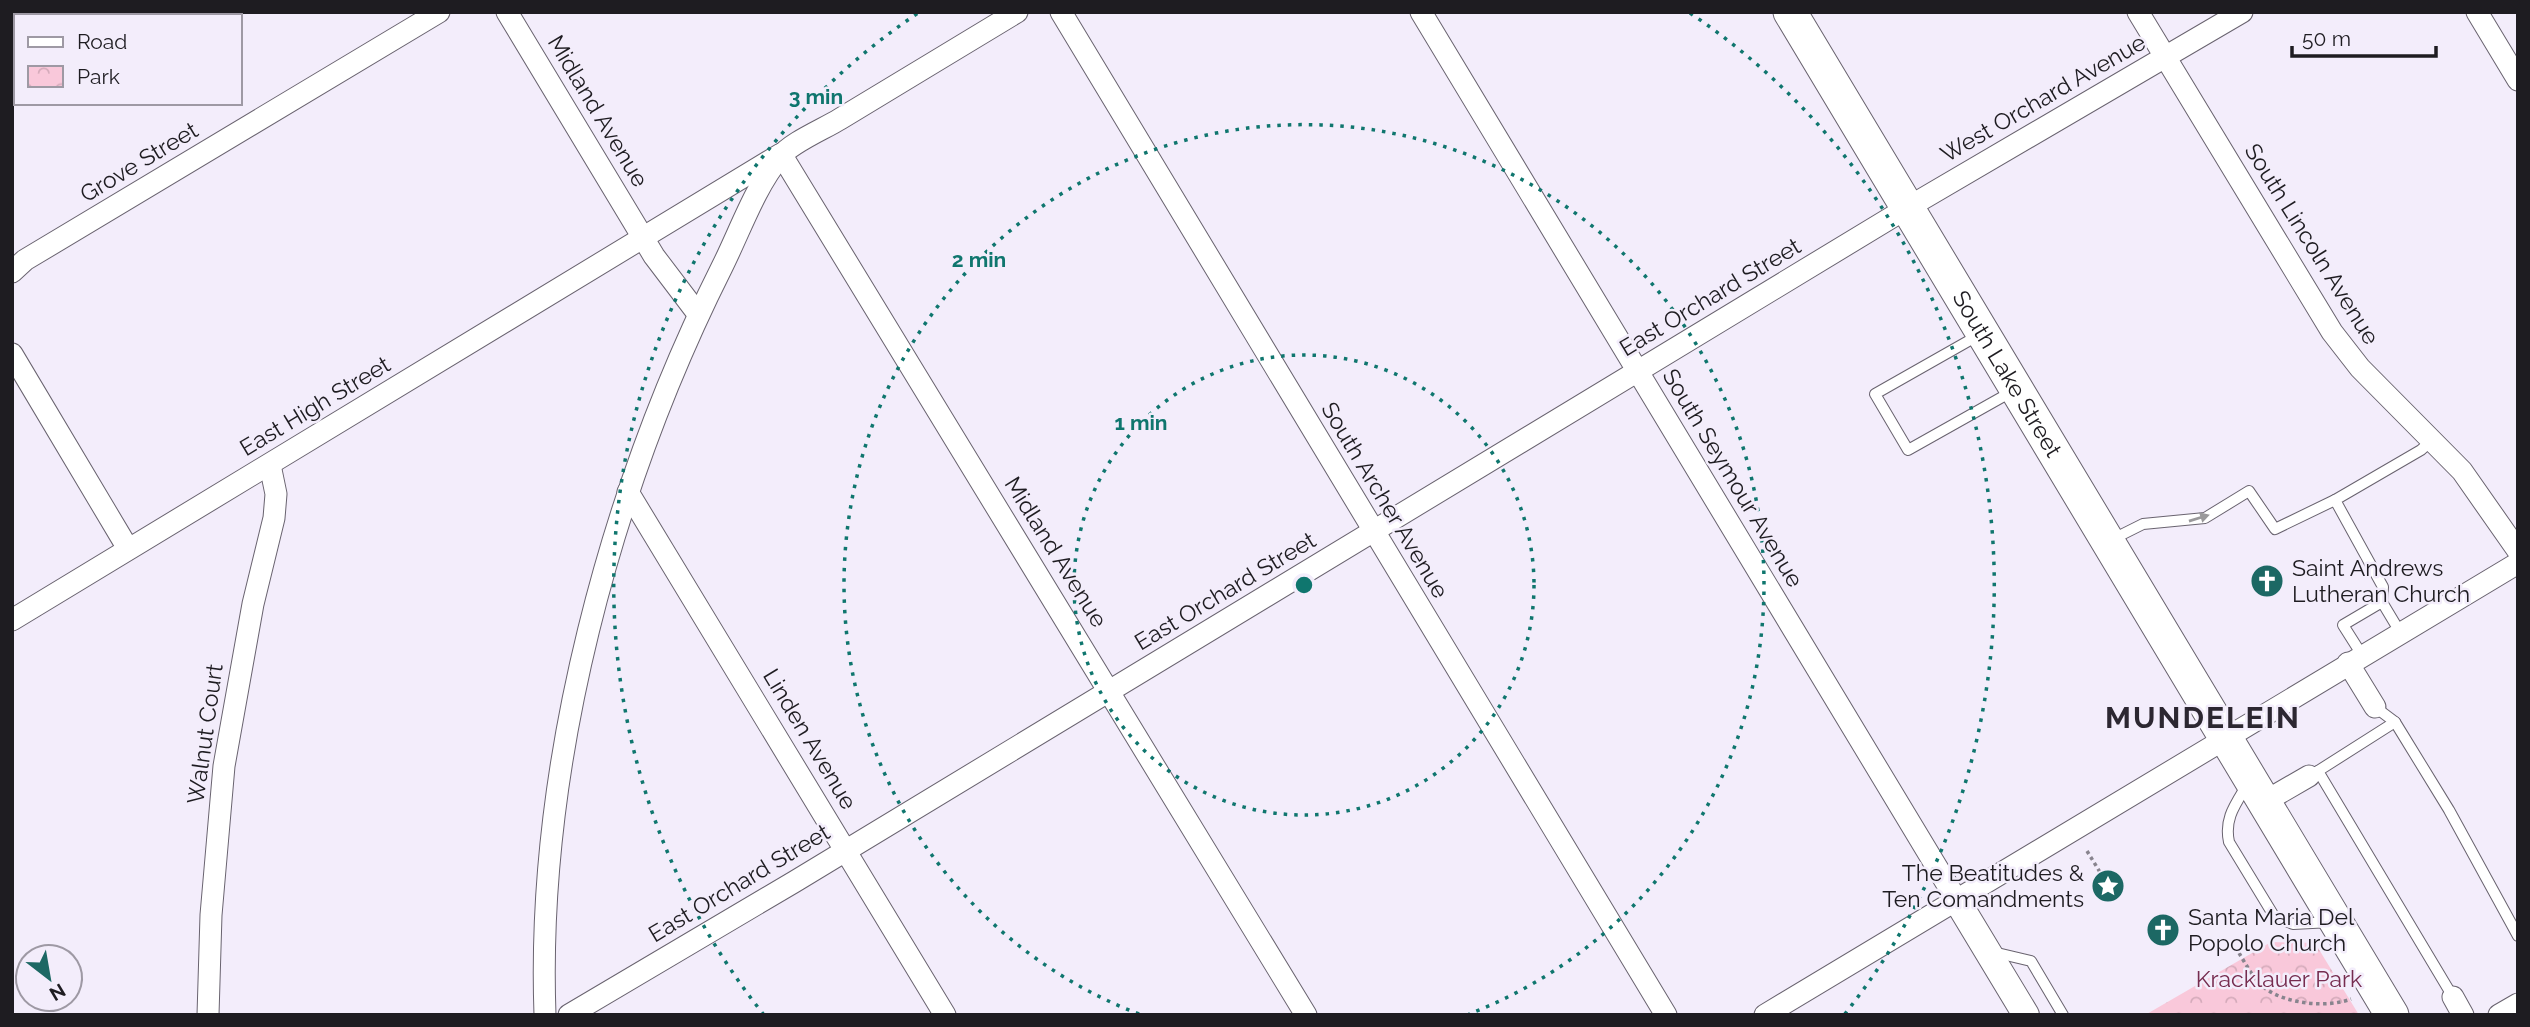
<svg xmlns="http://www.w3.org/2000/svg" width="2530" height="1027" font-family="Raleway,sans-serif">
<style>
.park{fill:url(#park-crowns)}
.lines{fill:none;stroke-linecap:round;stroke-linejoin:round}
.service-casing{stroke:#69636f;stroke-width:12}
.minor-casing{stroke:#69636f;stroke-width:23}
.tertiary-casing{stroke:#69636f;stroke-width:28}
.primary-casing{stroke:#69636f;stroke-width:35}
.path{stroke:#88848e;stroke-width:3.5;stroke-dasharray:3.5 3.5;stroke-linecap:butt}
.service{stroke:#fff;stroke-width:10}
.minor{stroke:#fff;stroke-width:21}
.tertiary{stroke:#fff;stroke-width:26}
.primary{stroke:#fff;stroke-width:33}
.oneway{fill:#9a999b}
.ring{fill:none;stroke:#0f766e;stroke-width:3.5;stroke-dasharray:3.5 7}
.labels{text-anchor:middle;stroke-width:5;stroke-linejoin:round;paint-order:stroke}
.street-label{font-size:23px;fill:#1e1c21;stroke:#f3edfb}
.poi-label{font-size:23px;fill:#1e1c21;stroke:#f3edfb;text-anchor:start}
.park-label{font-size:23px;fill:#762c4f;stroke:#f3edfb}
.district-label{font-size:30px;font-weight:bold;letter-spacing:2px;fill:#2c2731;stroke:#f3edfb}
.centre{fill:#0f766e;stroke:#f3edfb;stroke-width:3.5}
.ring-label{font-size:21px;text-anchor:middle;font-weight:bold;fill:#0f766e;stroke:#f3edfb;stroke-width:5;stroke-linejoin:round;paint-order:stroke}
</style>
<defs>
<pattern id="park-crowns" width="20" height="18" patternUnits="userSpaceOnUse" patternTransform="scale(1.75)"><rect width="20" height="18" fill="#f9c8da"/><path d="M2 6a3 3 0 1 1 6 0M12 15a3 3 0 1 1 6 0" fill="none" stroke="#d5abbb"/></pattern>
</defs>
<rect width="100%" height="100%" fill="#f3edfb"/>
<path class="park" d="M2271 942 2315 943 2359 1015H2145Z"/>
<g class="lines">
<defs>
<g id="service">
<path d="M1979 335 1875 394 1908 450 2013 391"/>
<path d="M2113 539 2143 524 2205 518 2249 491 2275 529 2335 500"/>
<path d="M2382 602 2383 587 2335 500 2421 450 2431 441"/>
<path d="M2362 655 2343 625 2382 602 2400 632"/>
<path d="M2375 707 2395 722 2449 810 2518 936"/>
<path d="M2318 771 2395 722"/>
<path d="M2309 776 2318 771 2453 997"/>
<path d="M2247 785C2235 805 2224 819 2229 842L2274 916 2293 924 2331 922"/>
<path d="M1993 952 2031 961 2063 1015"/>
</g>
<g id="minor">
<path d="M507 12 654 256 698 314"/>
<path d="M1061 12 1666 1015"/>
<path d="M1421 12 1956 899"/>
<path d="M2138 12 2332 332 2360 368 2462 471 2518 551"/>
<path d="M2477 12 2518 80"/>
<path d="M12 272 25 260 439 12"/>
<path d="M12 354 127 547"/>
<path d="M628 492 945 1015"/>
<path d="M12 620 781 154 1306 1015"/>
<path d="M2348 663 2375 707"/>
<path d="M2264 802 2309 776"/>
<path d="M2453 997 2463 1015"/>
<path d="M208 1015 211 915 224 766 253 604 274 518 276 494 270 465"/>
<path d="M545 1015C536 766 611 488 722 267 740 231 755 187 780 157 790 143 824 129 840 119 899 83 958 48 1017 12"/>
<path d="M569 1015 794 882 1907 208 2242 12"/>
<path d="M1765 1015 2518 563"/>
<path d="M2499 1015 2518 1004"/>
</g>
<path id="tertiary" d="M1956 899 2026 1015"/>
<g id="primary">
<path id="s1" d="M1790 12 2392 1015"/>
</g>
</defs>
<use href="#service" class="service-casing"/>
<use href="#minor" class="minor-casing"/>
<use href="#tertiary" class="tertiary-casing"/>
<use href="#primary" class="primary-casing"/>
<g class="path">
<path d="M2087 851 2106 882 2110 880 2115 886 2106 892 2102 885 2106 882"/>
<path d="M2239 953C2247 966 2254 980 2266 989 2287 1004 2328 1008 2351 999"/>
</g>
<use href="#service" class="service"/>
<use href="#minor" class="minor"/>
<use href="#tertiary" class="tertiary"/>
<use href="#primary" class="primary"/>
</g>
<defs><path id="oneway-solid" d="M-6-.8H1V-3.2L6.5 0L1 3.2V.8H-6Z" transform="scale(1.75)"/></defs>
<use class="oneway" href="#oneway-solid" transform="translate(2199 518) rotate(-17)"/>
<g class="ring">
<circle cx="1304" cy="585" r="230"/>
<path d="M1139 1014A460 460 0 1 1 1469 1014"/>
<path d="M764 1015A690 690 0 0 1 918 13M1690 13A690 690 0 0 1 1844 1015"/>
</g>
<defs>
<symbol id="church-disc" viewBox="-11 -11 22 22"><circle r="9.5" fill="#1c6864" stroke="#f3edfb"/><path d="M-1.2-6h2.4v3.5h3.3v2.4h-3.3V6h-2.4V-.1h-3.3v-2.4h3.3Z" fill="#fff"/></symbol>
<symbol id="sight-disc" viewBox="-11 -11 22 22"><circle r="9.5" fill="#1c6864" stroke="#f3edfb"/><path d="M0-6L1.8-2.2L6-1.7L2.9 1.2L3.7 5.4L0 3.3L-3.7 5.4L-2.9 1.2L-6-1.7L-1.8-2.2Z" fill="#fff"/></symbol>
</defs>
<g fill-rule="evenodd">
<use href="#church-disc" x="2248" y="562" width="38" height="38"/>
<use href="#sight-disc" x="2089" y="867" width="38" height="38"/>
<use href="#church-disc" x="2144" y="911" width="38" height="38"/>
</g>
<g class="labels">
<g class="street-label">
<text transform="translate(2043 98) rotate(-30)" y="8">West Orchard Avenue</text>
<text transform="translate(598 111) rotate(59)" y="8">Midland Avenue</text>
<text transform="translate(139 162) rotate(-31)" y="8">Grove Street</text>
<text transform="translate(2312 244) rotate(58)" y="8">South Lincoln Avenue</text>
<text transform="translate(1710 297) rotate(-31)" y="8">East Orchard Street</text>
<text dy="8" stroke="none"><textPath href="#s1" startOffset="422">South Lake Street</textPath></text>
<text transform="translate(315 406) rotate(-31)" y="8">East High Street</text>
<text transform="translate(1733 478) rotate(59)" y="8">South Seymour Avenue</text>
<text transform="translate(1385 500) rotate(59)" y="8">South Archer Avenue</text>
<text transform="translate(1056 552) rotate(58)" y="8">Midland Avenue</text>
<text transform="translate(1225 591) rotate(-31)" y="8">East Orchard Street</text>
<text transform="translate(205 734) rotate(-82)" y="8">Walnut Court</text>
<text transform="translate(810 739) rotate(59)" y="8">Linden Avenue</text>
<text transform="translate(739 883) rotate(-31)" y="8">East Orchard Street</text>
</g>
<g class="poi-label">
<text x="2292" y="576">Saint Andrews<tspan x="2292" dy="26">Lutheran Church</tspan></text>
<text x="2084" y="881" text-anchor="end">The Beatitudes &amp;<tspan x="2084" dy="26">Ten Comandments</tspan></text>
<text x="2188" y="925">Santa Maria Del<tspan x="2188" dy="26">Popolo Church</tspan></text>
</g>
<g class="park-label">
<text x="2279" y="987">Kracklauer Park</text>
</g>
<g class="district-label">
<text x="2203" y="728">MUNDELEIN</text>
</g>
</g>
<circle cx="1304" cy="585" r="10" class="centre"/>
<g class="ring-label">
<text x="816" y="104">3 min</text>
<text x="979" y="267">2 min</text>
<text x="1141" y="430">1 min</text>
</g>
<rect width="2530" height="1027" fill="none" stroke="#1e1c21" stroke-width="28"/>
<rect x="14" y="14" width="228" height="91" fill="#f3edfb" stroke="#9e99a4" stroke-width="2"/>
<rect x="28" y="37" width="35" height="10" fill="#ffffff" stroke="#9e99a4" stroke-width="2"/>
<text x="77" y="49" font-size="21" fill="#1e1c21">Road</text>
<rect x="28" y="66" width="35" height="21" fill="url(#park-crowns)" stroke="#9e99a4" stroke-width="2"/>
<text x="77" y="84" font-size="21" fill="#1e1c21">Park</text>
<g transform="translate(49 978) rotate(149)"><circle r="33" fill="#f3edfb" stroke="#9e99a4" stroke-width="2"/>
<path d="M0-5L12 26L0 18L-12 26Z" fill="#1c6864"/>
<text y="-10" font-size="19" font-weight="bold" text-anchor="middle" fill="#1e1c21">N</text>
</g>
<path d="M2292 46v10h144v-10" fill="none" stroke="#1e1c21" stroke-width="3.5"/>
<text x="2302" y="46" font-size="21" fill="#1e1c21" stroke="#f3edfb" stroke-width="5" paint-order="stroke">50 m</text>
</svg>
